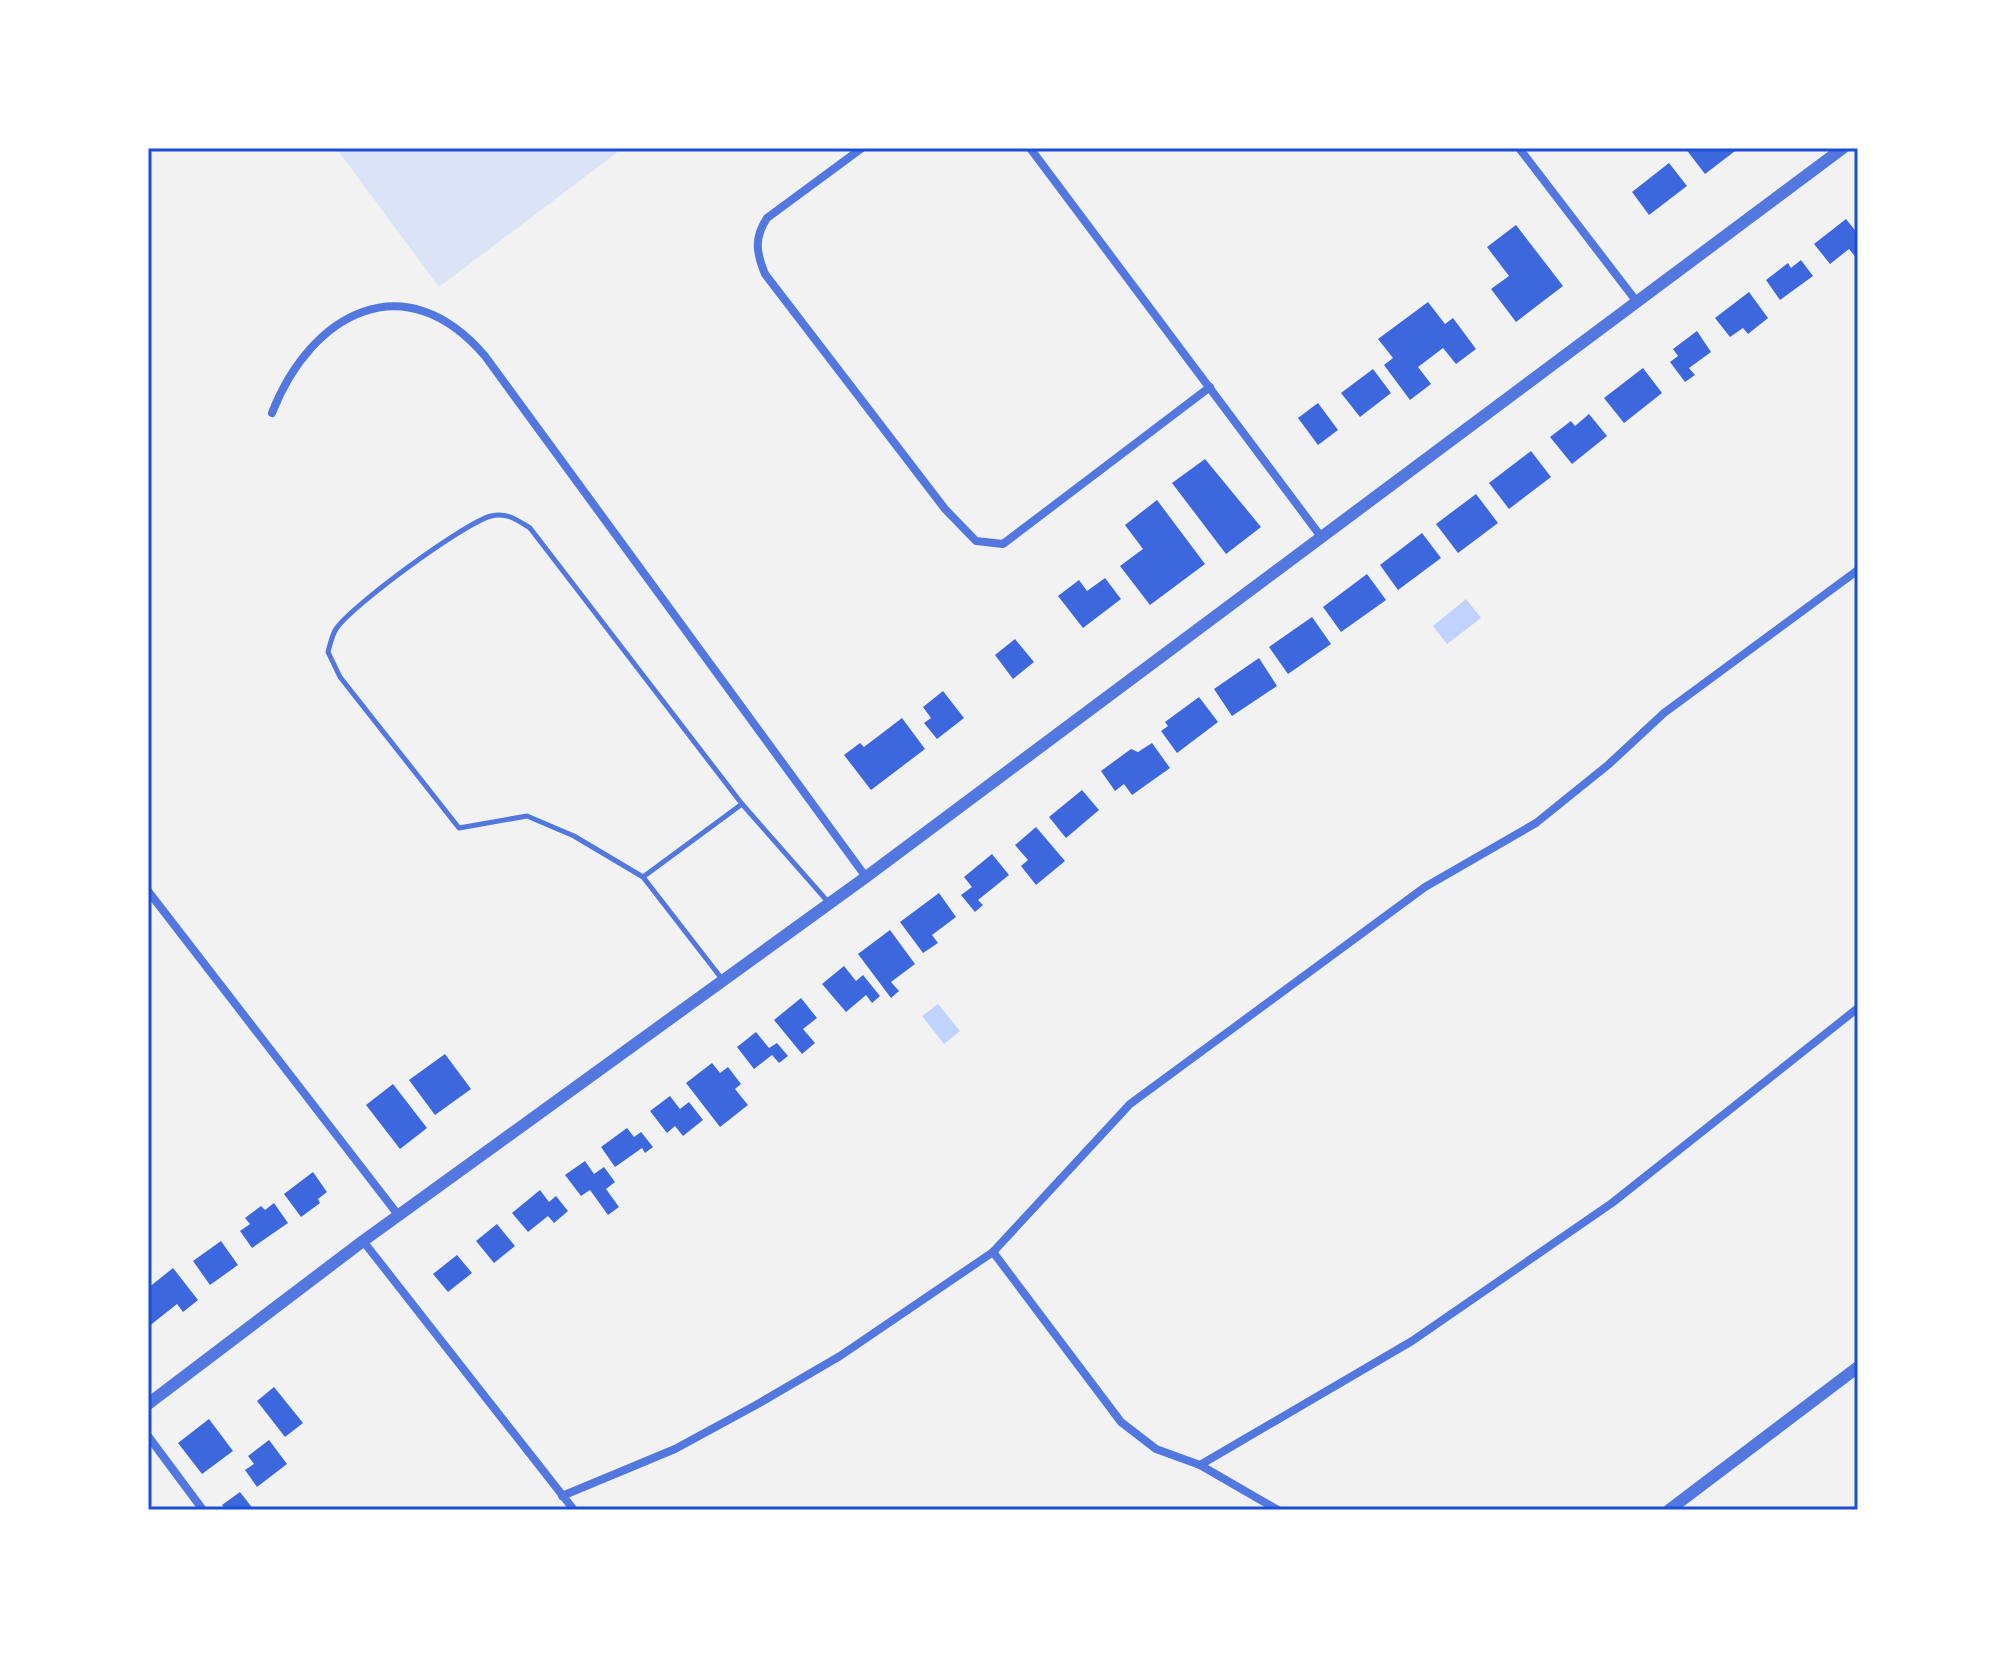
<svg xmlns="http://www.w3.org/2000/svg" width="2006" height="1658" font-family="Lora,serif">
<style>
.green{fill:#dbe4f7}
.water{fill:#bfd3fe}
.building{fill:#3d67dc}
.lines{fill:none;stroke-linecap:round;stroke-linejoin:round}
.service{stroke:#5277de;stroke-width:5}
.minor{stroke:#5277de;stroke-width:8}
.tertiary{stroke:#5277de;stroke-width:12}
.neatline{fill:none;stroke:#1d4ed8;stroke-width:3}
</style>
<rect width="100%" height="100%" fill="#f2f2f2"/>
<path class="green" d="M336 148H623L439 287Z"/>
<g class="water">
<path d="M1466 599 1481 618 1447 644 1433 626Z"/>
<path d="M938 1004 960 1031 944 1044 922 1016Z"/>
</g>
<g class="building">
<path d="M1685 148H1739L1705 174Z"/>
<path d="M1669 163 1687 186 1649 215 1632 192Z"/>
<path d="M1846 219 1858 234V260L1849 249 1830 264 1814 244Z"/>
<path d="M1516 225 1563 286 1516 322 1491 289 1509 276 1487 247Z"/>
<path d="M1801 260 1813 276 1780 300 1766 280 1788 263 1791 268Z"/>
<path d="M1749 292 1768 318 1748 334 1743 328 1730 337 1715 318Z"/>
<path d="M1428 302 1445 324 1453 318 1476 349 1456 364 1443 348 1418 367 1431 384 1410 400 1384 365 1393 358 1378 339Z"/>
<path d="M1697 331 1711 352 1689 368 1695 375 1685 382 1670 362 1678 356 1673 349Z"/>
<path d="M1643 368 1662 393 1624 423 1604 398Z"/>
<path d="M1373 369 1391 393 1360 417 1341 393Z"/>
<path d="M1318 403 1338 430 1318 445 1298 418Z"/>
<path d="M1589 414 1607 436 1572 464 1550 437 1571 421 1575 426Z"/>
<path d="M1531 451 1551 477 1509 509 1489 483Z"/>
<path d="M1205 459 1261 527 1226 554 1172 483Z"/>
<path d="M1476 494 1498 523 1458 553 1436 524Z"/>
<path d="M1157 500 1205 564 1150 605 1120 566 1143 549 1125 525Z"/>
<path d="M1422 533 1441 558 1398 590 1380 565Z"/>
<path d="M1367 574 1386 600 1341 632 1323 607Z"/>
<path d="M1105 578 1121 599 1083 628 1058 596 1079 580 1087 591Z"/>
<path d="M1312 617 1331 644 1288 674 1269 647Z"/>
<path d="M1015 639 1034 662 1013 679 995 655Z"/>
<path d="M1259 658 1277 686 1232 716 1214 689Z"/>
<path d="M943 691 964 718 937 739 924 723 931 718 923 707Z"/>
<path d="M1199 697 1218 722 1177 753 1161 731 1168 726 1165 722Z"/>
<path d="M902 718 925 749 871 790 844 755 860 743 864 747Z"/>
<path d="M1152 743 1170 768 1132 795 1124 784 1115 791 1101 771 1131 749 1138 752Z"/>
<path d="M1082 790 1099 810 1066 838 1049 817Z"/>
<path d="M1036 827 1065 861 1036 885 1021 866 1028 860 1015 845Z"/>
<path d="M992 854 1009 875 978 900 983 905 975 912 961 895 972 887 964 877Z"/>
<path d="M939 893 956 917 932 935 938 943 923 953 900 922Z"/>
<path d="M890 930 915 964 891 982 899 991 891 998 858 954Z"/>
<path d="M844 966 856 981 863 975 880 996 872 1003 866 995 846 1012 822 984Z"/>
<path d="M801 998 817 1018 803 1029 815 1043 802 1054 774 1020Z"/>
<path d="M756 1032 769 1048 777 1043 788 1056 779 1063 772 1055 754 1069 737 1047Z"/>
<path d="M445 1054 471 1089 435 1115 409 1080Z"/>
<path d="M712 1063 720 1073 728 1067 741 1084 735 1089 748 1105 720 1127 686 1083Z"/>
<path d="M393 1084 427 1128 400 1149 366 1105Z"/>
<path d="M670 1096 680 1109 689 1102 703 1120 683 1136 675 1126 667 1133 650 1111Z"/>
<path d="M627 1128 634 1137 641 1132 653 1147 645 1153 642 1148 615 1167 601 1147Z"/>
<path d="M585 1161 594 1174 604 1167 615 1182 606 1189 619 1207 608 1215 590 1190 581 1196 565 1175Z"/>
<path d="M313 1172 327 1192 318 1199 320 1203 301 1217 284 1194Z"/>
<path d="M540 1190 549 1202 556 1196 568 1211 554 1223 548 1216 528 1232 512 1213Z"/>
<path d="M274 1203 288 1223 252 1248 240 1231 250 1224 245 1218 261 1206 265 1210Z"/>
<path d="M497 1224 515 1246 494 1263 476 1241Z"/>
<path d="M221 1241 238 1265 210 1285 193 1261Z"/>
<path d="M457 1255 472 1273 448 1292 433 1274Z"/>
<path d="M173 1268 198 1300 183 1312 177 1304 148 1327V1288Z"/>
<path d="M274 1387 303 1423 285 1437 257 1401Z"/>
<path d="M209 1419 233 1451 202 1474 178 1443Z"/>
<path d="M269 1440 287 1464 257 1487 245 1470 254 1464 248 1456Z"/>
<path d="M240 1492 254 1510H226L222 1505Z"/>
</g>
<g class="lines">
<g class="service">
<path d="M643 877 742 804"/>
<path d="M722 979 643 877 574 836 527 816 459 828 340 677 328 652C330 645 332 635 336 629 351 606 464 523 491 516 507 512 517 520 530 528L742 804 829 903"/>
</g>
<g class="minor">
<path d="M862 148 767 218C754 238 756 252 765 274L945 509 976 541 1003 544 1210 387"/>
<path d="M1030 148 1322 538"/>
<path d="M1519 148 1637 302"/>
<path d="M272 413C311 313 405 262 485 356L866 877"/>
<path d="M148 891 399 1216"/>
<path d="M363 1241 574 1510"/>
<path d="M993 1252 1121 1422 1156 1449 1200 1465 1278 1510"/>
<path d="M148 1436 203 1510"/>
<path d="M1200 1465 1412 1341 1612 1203 1858 1008"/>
<path d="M562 1496 675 1449 756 1405 840 1356 993 1252 1130 1104 1425 887 1536 823 1608 765 1664 713 1858 570"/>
</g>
<g class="tertiary">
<path d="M148 1404 363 1241 866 877 1843 148"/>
<path d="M1669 1510 1858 1367"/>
</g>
</g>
<rect width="2006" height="1658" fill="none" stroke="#ffffff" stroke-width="300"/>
<rect x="150" y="150" width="1706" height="1358" class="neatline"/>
</svg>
